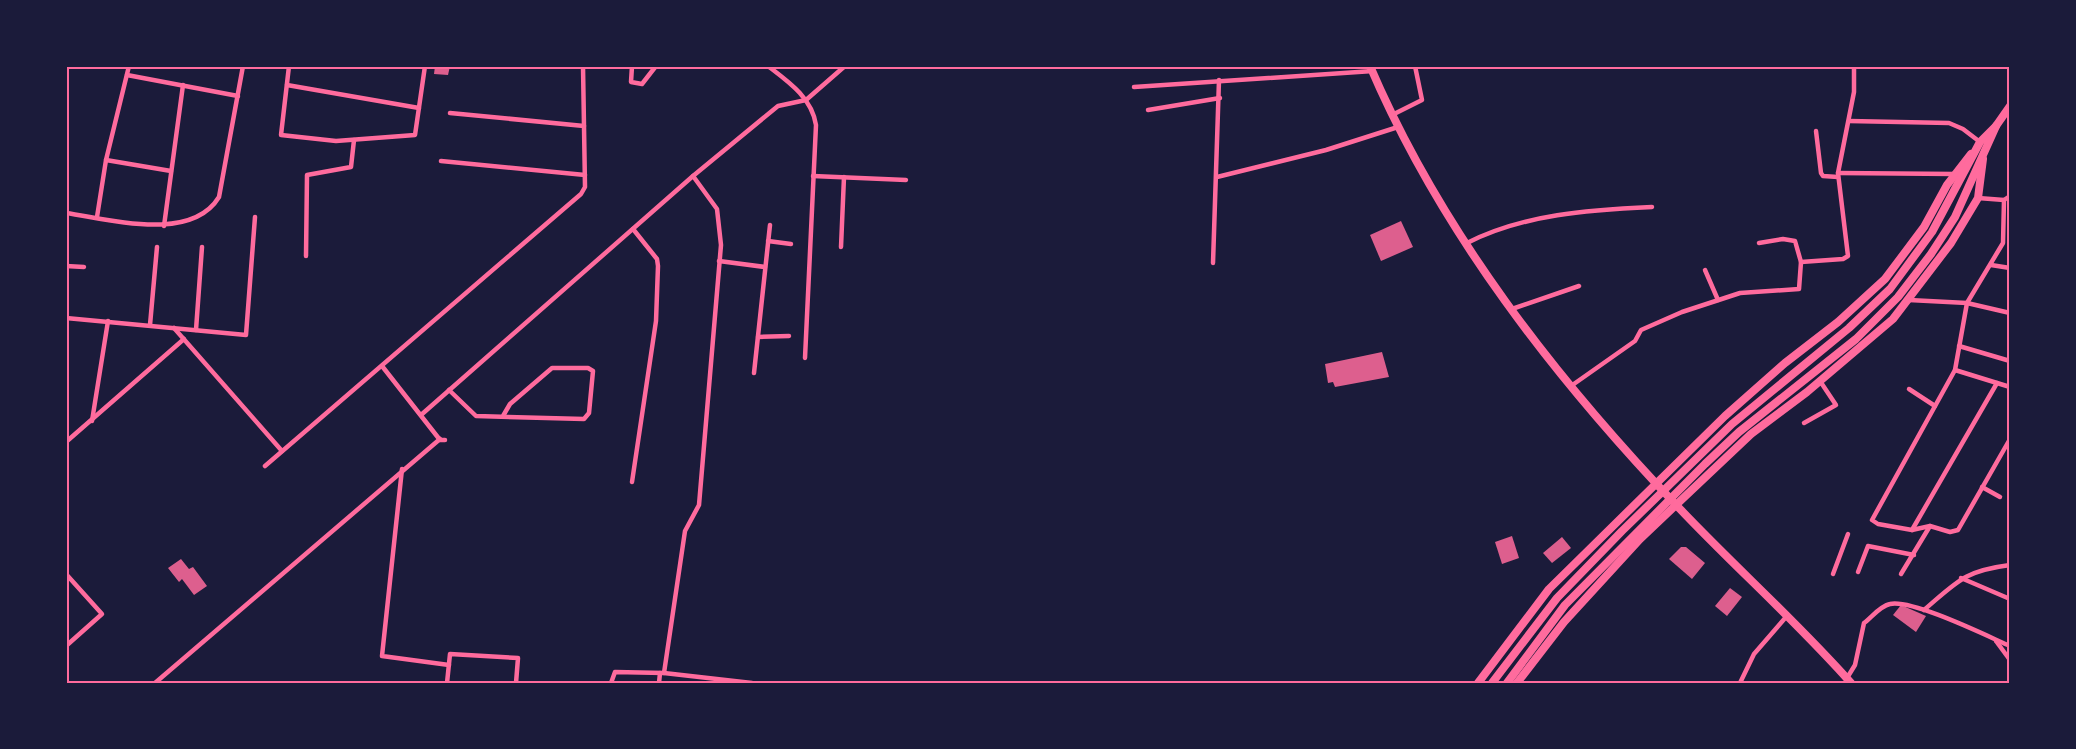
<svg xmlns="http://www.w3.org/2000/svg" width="2076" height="749" font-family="Manrope,sans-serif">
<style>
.building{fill:#dd5f8e}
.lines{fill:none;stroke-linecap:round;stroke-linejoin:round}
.minor{stroke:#ff6b9d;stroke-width:4.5}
.primary{stroke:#ff6b9d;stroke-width:8}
.trunk{stroke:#ff6b9d;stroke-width:8}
.neatline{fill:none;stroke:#ff6b9d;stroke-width:2}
</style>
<rect width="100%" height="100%" fill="#1b1b3a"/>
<g class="building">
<path d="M435 66H450L448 75 434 74Z"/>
<path d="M1401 221 1413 247 1381 261 1370 235Z"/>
<path d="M1382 352 1389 377 1335 387 1333 382 1328 383 1325 364Z"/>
<path d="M1512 536 1519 558 1502 564 1495 542Z"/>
<path d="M1562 537 1571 548 1552 563 1543 553Z"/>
<path d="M1681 547H1686L1705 563 1692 579 1669 559Z"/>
<path d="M181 559 189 569 193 567 207 586 194 595 182 579 179 582 168 568Z"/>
<path d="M1730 588 1742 597 1727 616 1715 606Z"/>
<path d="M1901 605 1926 616 1916 632 1893 615Z"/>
</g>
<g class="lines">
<g class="minor">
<path d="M289 66 281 135 336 141 415 135 425 66"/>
<path d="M574 66 583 67"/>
<path d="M632 66 631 82 642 84 656 66"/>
<path d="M768 66C789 82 812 98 816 125L805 358"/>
<path d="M127 75 238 96"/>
<path d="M287 85 419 108"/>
<path d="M1134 87 1373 71"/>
<path d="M1148 110 1220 98"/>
<path d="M450 113 584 126"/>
<path d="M1392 115 1422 100 1415 66"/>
<path d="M1849 121 1949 123 1963 129 1980 142"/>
<path d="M1816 131 1821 173 1823 176 1838 177"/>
<path d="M106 160 171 171"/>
<path d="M441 161 585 175"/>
<path d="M1838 173 1955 174"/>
<path d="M813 176 906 180"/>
<path d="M1217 177 1326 150 1398 127"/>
<path d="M1978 198 2004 200 2010 196"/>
<path d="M2004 200 2003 243 1967 303 1955 370 1872 520 1878 524 1912 530 1930 526 1950 532 1958 530 2010 439"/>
<path d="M66 213C109 219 191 243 219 197L243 66"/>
<path d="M97 217 106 160 129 66"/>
<path d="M164 226 183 85"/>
<path d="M768 241 791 244"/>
<path d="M1467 243C1524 214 1589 210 1652 207"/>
<path d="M841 247 844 177"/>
<path d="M306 256 307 175 351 167 354 140"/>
<path d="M719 261 765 267"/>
<path d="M1801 262 1843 259 1848 256 1838 173 1854 92V66"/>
<path d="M1213 263 1219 80"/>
<path d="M1991 265 2010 268"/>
<path d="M66 266 84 267"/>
<path d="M1705 270 1718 300"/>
<path d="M1909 300 1967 303 2010 313"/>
<path d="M1512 309 1579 286"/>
<path d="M66 318 246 335 255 217"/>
<path d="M150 325 157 247"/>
<path d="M174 328 282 451"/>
<path d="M196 330 202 247"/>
<path d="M758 337 789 336"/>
<path d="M1959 346 2010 361"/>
<path d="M382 366 440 440H445"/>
<path d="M1955 370 2010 387"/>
<path d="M754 373 770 225"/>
<path d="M1571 386 1635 341 1641 330 1682 312 1740 293 1799 289 1801 262 1795 241 1783 239 1759 243"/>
<path d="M1909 389 1935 406"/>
<path d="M449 390 476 416 584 419 589 413 593 371 588 368H552L510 404 503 416"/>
<path d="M421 415 693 176 778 106 806 100 845 66"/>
<path d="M92 421 108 321"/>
<path d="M1804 423 1836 405 1820 381"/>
<path d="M66 442 184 339"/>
<path d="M265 466 581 194 585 187 583 66"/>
<path d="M402 469 382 656 449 665"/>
<path d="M632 482 656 321 658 266 657 259 633 229"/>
<path d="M1982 487 2000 497"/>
<path d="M1912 530 1997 383"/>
<path d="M1858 572 1868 546 1914 555"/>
<path d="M66 574 102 614 66 646"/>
<path d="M1833 574 1848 534"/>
<path d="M1901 574 1930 526"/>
<path d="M1961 578 2010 599"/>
<path d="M1924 610C1958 581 1964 571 2010 565"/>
<path d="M1996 641 2010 660"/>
<path d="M664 673 685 531 699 505 721 245 717 209 693 176"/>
<path d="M1847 678 1855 665 1864 623C1872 617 1880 606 1890 604 1912 599 1987 636 2010 646"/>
<path d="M155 683 440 439"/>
<path d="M447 683 450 654 518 658 516 683"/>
<path d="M611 683 615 672 664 673 752 683"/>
<path d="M659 683 660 673"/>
<path d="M1740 683 1754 654 1786 617"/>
</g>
<g class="primary">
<path d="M1370 66C1441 232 1556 379 1680 509 1736 568 1797 622 1851 683"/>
<path d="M1478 683 1549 589 1725 416 1785 363 1838 322 1885 279 1924 227 1947 185 1971 154"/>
<path d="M1517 683 1564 622 1640 539 1751 434 1807 392 1893 319 1951 243 1978 198 1983 159"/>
</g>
<g class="trunk">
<path d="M1492 683 1557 598 1622 531 1732 424 1849 328 1890 289 1932 232 1980 142 1996 126 2010 106"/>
<path d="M1507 683 1565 605 1705 464 1739 432 1856 339 1898 297 1931 254 1955 217 1996 126"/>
</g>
</g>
<rect width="2076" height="749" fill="none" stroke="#1b1b3a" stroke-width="135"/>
<rect x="68" y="68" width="1940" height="614" class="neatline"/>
</svg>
